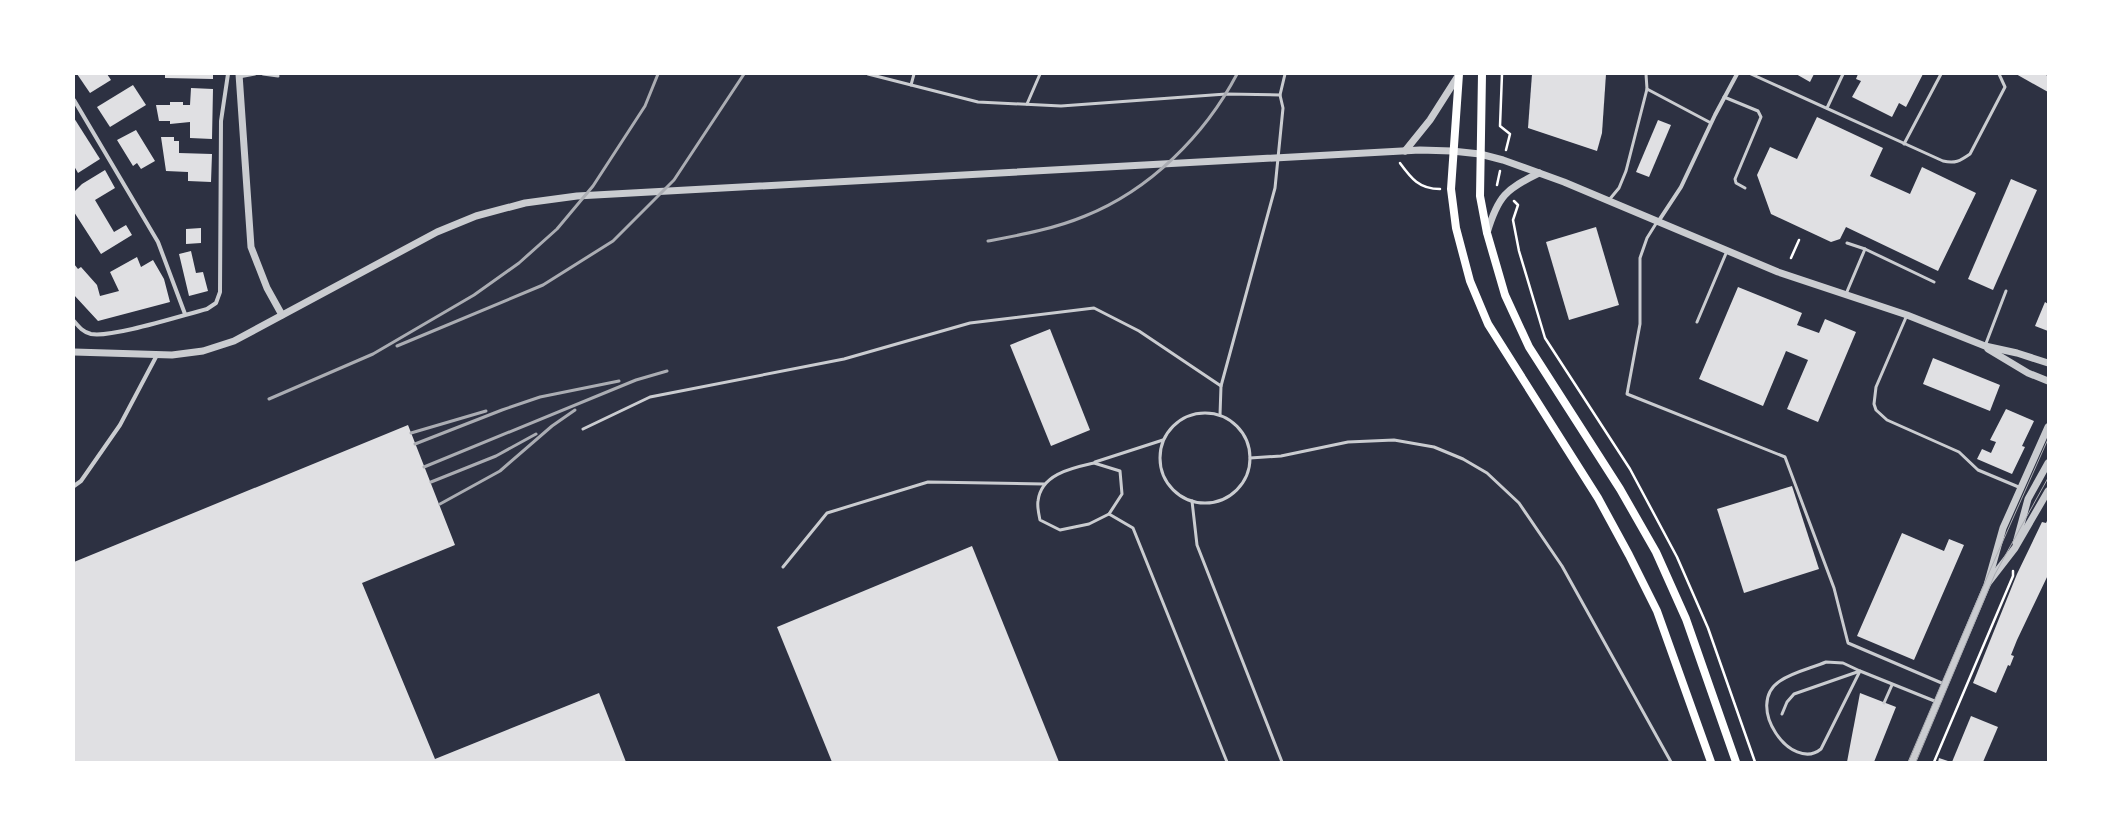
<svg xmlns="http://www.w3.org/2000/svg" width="2122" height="836" font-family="Overpass,sans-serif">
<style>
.building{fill:#e0e0e3}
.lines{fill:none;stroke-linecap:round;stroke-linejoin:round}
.path{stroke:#fff;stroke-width:2.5}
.service{stroke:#caccd0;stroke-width:3}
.minor{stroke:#caccd0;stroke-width:4}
.tertiary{stroke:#caccd0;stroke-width:7}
.secondary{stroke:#fff;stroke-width:8}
.tram{stroke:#abadb3;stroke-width:1}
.rail{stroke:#abadb3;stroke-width:3}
</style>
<rect width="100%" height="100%" fill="#2d3142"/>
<g class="building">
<path d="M77 74H107L111 80 90 93Z"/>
<path d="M165 74H213V79L165 78Z"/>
<path d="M1532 74H1606L1602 133 1597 151 1528 128Z"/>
<path d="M1796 74H1814L1810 82Z"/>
<path d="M1858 74H1923L1906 107 1899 103 1892 117 1852 97 1861 81 1856 79Z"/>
<path d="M2016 74H2044L2048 76V92Z"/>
<path d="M133 85 146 105 110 127 97 107Z"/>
<path d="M191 88 213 89 212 139 190 138V122L170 124V121H159L156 105H170V102H183V105H190Z"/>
<path d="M1817 117 1883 148 1870 176 1910 194 1922 167 1976 193 1938 271 1846 227 1840 239 1831 242 1771 214 1757 175 1770 147 1797 159Z"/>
<path d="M74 118 100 159 78 173 74 166Z"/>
<path d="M1658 120 1671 125 1649 177 1636 172Z"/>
<path d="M136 130 155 161 141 169 137 163 133 166 117 140Z"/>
<path d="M161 137H174V141H179V153L212 154 211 182 188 181V172L166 171Z"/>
<path d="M105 170 115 188 95 200 114 232 126 225 132 235 101 254 74 212V192L82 184Z"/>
<path d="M2011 179 2037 190 1993 290 1968 279Z"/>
<path d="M1596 227 1619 305 1569 320 1546 242Z"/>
<path d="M201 228V243L186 244V229Z"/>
<path d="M191 251 196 273 203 272 208 291 189 296 179 254Z"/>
<path d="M137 257 141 267 153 260 164 279 170 302 98 321 74 295V264L78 269 81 267 97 285 100 296 119 291 110 272Z"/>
<path d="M1738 287 1802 313 1797 325 1819 333 1825 319 1856 332 1818 422 1787 409 1808 360 1786 351 1763 406 1699 379Z"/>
<path d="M2045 302 2048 304V331L2035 326Z"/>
<path d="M1050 329 1090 430 1051 446 1010 345Z"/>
<path d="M1933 358 2000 385 1990 411 1923 384Z"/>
<path d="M2006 409 2034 421 2022 446 2025 447 2012 474 1977 459 1982 449 1991 453 1996 442 1990 440Z"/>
<path d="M408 425 455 545 362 583 435 759 599 693 626 762H74V562Z"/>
<path d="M1792 486 1819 569 1744 593 1717 509Z"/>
<path d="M2048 519V575L2017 640 2011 655 2014 656 2010 666 2008 665 1996 693 1973 683 2017 574 2042 522 2046 523Z"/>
<path d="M1902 533 1944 551 1949 539 1964 545 1914 660 1857 636Z"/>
<path d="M972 546 1059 762H832L777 627Z"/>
<path d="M1860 693 1896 707 1874 762H1847Z"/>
<path d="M1971 716 1998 727 1983 762H1952Z"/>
<path d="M1939 758 1951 762H1938Z"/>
</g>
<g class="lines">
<g class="path">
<path d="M1502 74 1500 126 1510 134 1506 150"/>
<path d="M1400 163C1411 178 1419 189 1440 189"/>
<path d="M1497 185 1500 171"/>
<path d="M1514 201 1518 205 1513 220 1519 251 1545 338 1630 469 1677 557 1708 628 1755 762"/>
<path d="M1791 258 1799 240"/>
<path d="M1934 762 2013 576V571"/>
</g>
<g class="service">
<path d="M263 74 278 76"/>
<path d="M868 74 978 102 1061 106 1226 94 1280 95 1283 108 1275 188 1221 386 1220 415"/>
<path d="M1751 74 1943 161C1955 164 1960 161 1970 154L2005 87 1999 74"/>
<path d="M239 77 255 74"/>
<path d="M911 85 914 74"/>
<path d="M1647 89 1711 123"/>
<path d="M1280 95 1285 74"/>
<path d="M1724 97 1758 111 1761 117 1735 179 1736 183 1745 188"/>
<path d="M1027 104 1040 74"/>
<path d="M1827 108 1843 74"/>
<path d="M1904 144 1941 74"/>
<path d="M1609 200 1619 188 1626 171 1647 89 1646 74"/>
<path d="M1657 222 1647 238 1640 258V324L1627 394 1785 457 1834 588 1848 643 1944 684"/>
<path d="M1847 243 1865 249 1934 282"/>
<path d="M1846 294 1865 249"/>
<path d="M1907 315 1876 387 1874 404 1876 410 1887 420 1959 452 1978 470 2021 488"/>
<path d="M1697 322 1727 251"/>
<path d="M1985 346 2006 291"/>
<circle cx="1205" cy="458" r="45"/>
<path d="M583 429 650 397 844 359 970 323 1094 308 1139 331 1221 386"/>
<path d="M1250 458 1281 456 1348 442 1394 440 1434 447 1463 459 1487 473 1519 503 1562 566 1671 762"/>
<path d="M1095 462 1163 440"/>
<path d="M1094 463 1120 471 1122 494 1109 514 1089 524 1060 530 1040 520C1039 515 1037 507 1038 501 1041 474 1072 468 1094 463Z"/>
<path d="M1192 501 1197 545 1282 762"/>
<path d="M1109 514 1133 528 1227 762"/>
<path d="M783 567 827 513 928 482 1044 484"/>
<path d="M1826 662 1843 663 1860 671 1821 749C1792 773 1743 705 1780 681 1793 672 1812 668 1826 662Z"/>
<path d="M1884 703 1892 685"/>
<path d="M1782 714 1787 702 1794 694 1860 671 1937 702"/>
</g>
<g class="minor">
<path d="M74 100 158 242 185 314"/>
<path d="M1658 222 1681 187 1715 115 1737 74"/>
<path d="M74 321C79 327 83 332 91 334 112 338 183 315 207 309L216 303 220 292 221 121 228 74"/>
<path d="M74 486 81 481 120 425 157 355"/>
</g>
<g class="tertiary">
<path d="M239 74 251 247 267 288 282 315"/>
<path d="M1405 151 1430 120 1458 76"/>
<path d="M1487 233C1498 196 1506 189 1539 173"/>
<path d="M1988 349 2028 373 2048 381"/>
<path d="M74 352 172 355 203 351 234 341 437 232 476 216 525 203 577 196 1420 150 1452 151 1480 154 1503 160 1564 182 1778 272 1907 315 1985 346 2017 353 2048 363"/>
<path d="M2016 543 2028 499 2048 463"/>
<path d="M1988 583 2015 548 2048 491"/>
<path d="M1912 762 1987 585 2003 528 2048 427"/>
</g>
<g class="secondary">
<path d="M1459 74 1451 189 1456 228 1470 281 1488 324 1598 498 1629 555 1657 611 1711 762"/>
<path d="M1482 74 1480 196 1487 233 1505 295 1529 347 1620 489 1656 552 1686 619 1736 762"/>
</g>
<g class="tram">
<path d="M1908 762 1991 568 2048 439"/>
<path d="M1916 762 1995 574 2048 478"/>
</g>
<g class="rail">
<path d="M988 241C1020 235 1054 229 1085 216 1150 190 1205 135 1237 74"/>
<path d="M397 346 543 285 613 241 674 180 744 74"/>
<path d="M269 399 373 354 474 295 519 263 557 229 593 186 645 106 658 74"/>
<path d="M411 433 486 411"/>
<path d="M415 444 502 410 540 397 619 381"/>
<path d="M424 467 636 380 667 371"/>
<path d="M431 482 496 456 536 434"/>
<path d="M440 504 500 471 552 426 575 410"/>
</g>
</g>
<rect width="2122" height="836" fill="none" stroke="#ffffff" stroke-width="150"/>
</svg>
